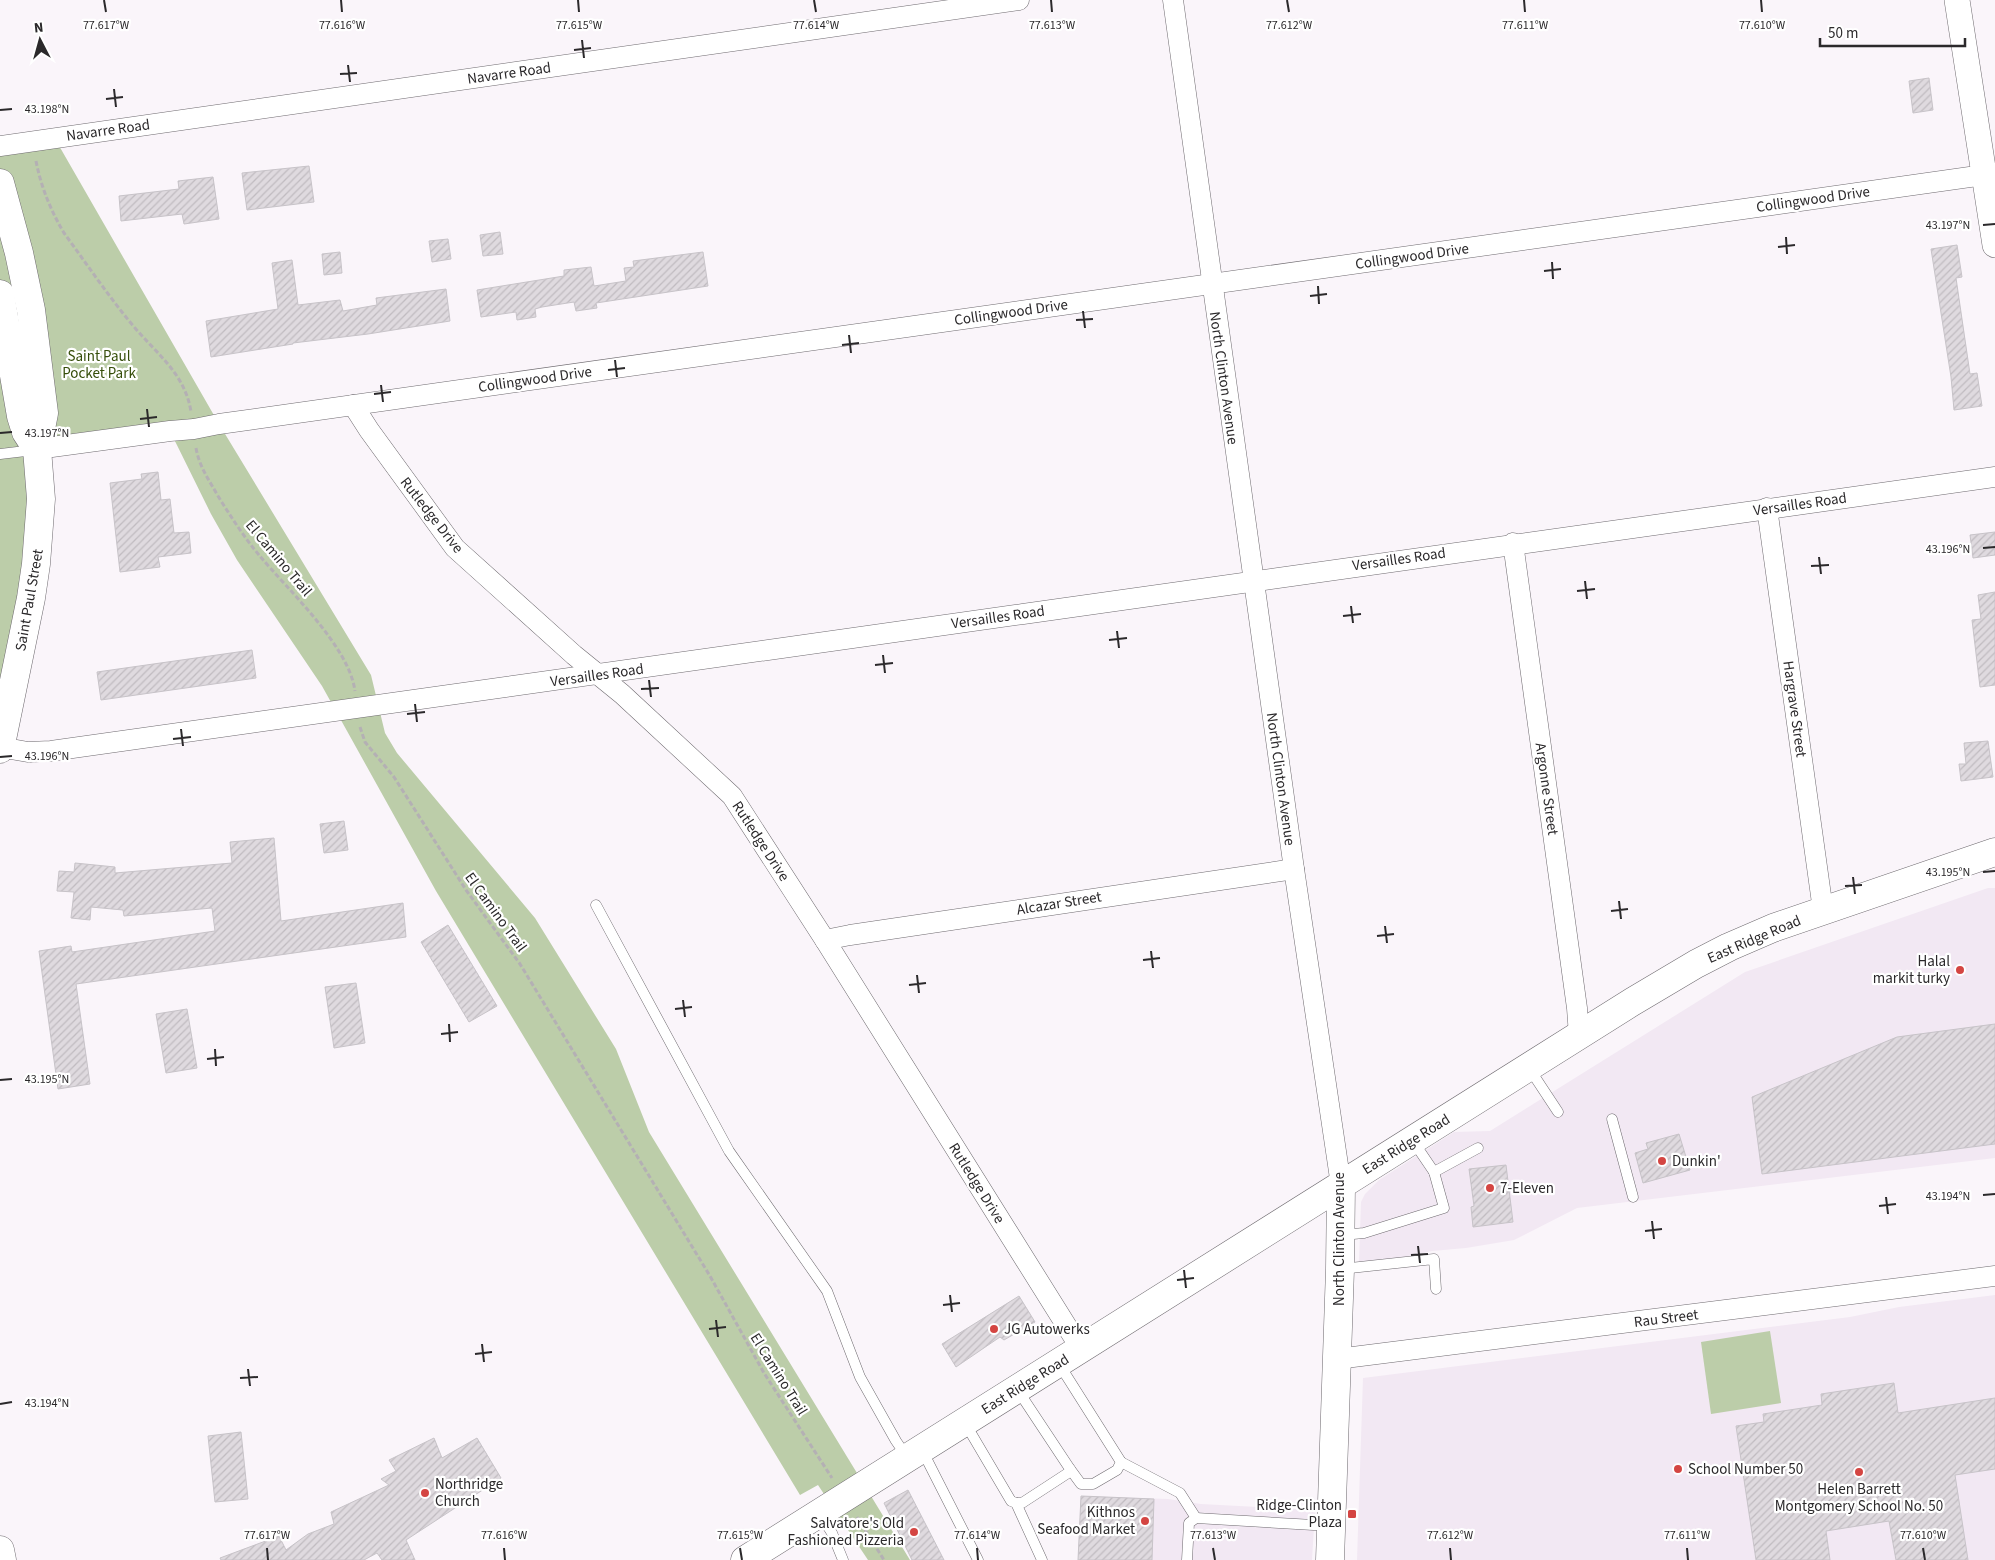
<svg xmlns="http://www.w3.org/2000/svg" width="1995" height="1560" font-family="'Source Sans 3',sans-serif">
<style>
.built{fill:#f2e8f3}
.park{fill:#bccda9}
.building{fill:url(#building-hatch);stroke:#c7c3c8}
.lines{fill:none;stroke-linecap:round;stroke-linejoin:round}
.service-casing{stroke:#6e6a6f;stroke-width:11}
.minor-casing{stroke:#6e6a6f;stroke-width:21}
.tertiary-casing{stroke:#6e6a6f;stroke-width:26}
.secondary-casing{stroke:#6e6a6f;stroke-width:29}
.path{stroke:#b4b0b4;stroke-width:3;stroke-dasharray:5 2.5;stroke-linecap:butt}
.service{stroke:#fff;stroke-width:10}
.minor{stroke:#fff;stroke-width:20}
.tertiary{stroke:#fff;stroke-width:25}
.secondary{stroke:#fff;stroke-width:28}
.ticks{fill:none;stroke:#2b292b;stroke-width:2}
.poi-dot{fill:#d44542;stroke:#fff;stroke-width:2}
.labels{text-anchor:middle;stroke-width:4.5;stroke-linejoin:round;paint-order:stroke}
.street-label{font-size:15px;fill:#2b292b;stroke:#fff}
.park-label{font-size:15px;fill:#354d09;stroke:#fff}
.poi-label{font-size:15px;fill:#2b292b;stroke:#fff;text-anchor:start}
.ticks-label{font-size:12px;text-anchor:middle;fill:#2b292b;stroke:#fff;stroke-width:4.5;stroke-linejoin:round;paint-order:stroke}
</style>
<defs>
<pattern id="building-hatch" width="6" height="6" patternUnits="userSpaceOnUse" patternTransform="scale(1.25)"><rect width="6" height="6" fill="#dfdadf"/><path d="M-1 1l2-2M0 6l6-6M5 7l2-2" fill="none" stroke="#c0bbc0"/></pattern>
</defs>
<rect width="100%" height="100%" fill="#faf5fa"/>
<g class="built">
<path d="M1988 888H1995V1158L1577 1208 1514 1240 1466 1248 1432 1251 1387 1261 1359 1264 1361 1202 1365 1194 1379 1180 1454 1132 1490 1131 1745 972Z"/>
<path d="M1995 1295V1560H1357L1363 1378 1850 1317 1899 1307Z"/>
<path d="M1081 1496 1168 1499 1201 1504 1315 1510 1312 1560H1078Z"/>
</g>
<g class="park">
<path d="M54 137 219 424 371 675 385 733 397 753 535 918 616 1049 649 1132 910 1560H868L818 1485 800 1495 436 891 322 686 237 560 211 514 170 431 37 449 0 749V146Z"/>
<path d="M1770 1331 1781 1403 1711 1414 1701 1342Z"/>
</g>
<g class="building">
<path d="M1929 78 1933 110 1913 113 1909 81Z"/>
<path d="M309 166 314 202 247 210 242 173Z"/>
<path d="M213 177 219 219 184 224 182 214 121 221 119 196 179 189 178 181Z"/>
<path d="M500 232 503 254 483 256 480 235Z"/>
<path d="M448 239 451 259 432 262 429 241Z"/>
<path d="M1957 245 1962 277 1956 278 1970 374 1977 373 1982 406 1954 410 1951 377 1931 249Z"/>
<path d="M340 252 342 273 324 275 322 254Z"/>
<path d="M703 252 708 286 596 303 597 308 576 311 574 302 542 307 535 309 536 317 517 320 516 312 481 317 477 290 564 276V270L591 267 594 286 626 281 624 268 634 267 633 261Z"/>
<path d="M292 260 298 305 340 300 343 311 377 305 376 298 446 289 450 321 368 334 293 343V344L211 357 206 321 278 309 272 263Z"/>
<path d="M158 472 161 500 170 499 174 533 189 532 191 553 158 557 160 567 120 572 110 483 142 479 141 474Z"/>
<path d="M1995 532V555L1973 558 1970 535Z"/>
<path d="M1995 592V685L1980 687 1972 620 1981 619 1978 595Z"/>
<path d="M252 650 256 678 101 700 97 672Z"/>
<path d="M1988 741 1993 777 1961 781 1959 764H1966L1964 743Z"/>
<path d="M344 821 348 850 324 853 320 824Z"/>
<path d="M274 838 281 921 403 903 406 937 76 984 90 1084 58 1089 39 951 71 946 72 952 215 931 212 908 124 916 123 910 91 907 90 920 71 918 74 892 57 891 59 871 74 872 75 863 115 867V873L232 863 230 842Z"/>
<path d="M448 925 497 1006 469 1022 421 942Z"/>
<path d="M356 983 365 1043 334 1048 325 987Z"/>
<path d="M187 1009 197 1068 166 1073 156 1014Z"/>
<path d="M1995 1024V1144L1762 1174 1752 1097 1897 1037Z"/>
<path d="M1679 1134 1690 1170 1643 1183 1635 1153 1648 1149 1646 1143Z"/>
<path d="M1506 1165 1513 1222 1473 1227 1471 1207 1474 1206 1469 1169Z"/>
<path d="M1019 1296 1035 1322 1004 1340 1000 1337 956 1367 942 1344Z"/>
<path d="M1894 1383 1898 1413 1995 1398V1469L1955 1475 1968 1560H1896L1889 1521 1826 1531 1830 1560H1756L1736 1426 1764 1422 1763 1414 1822 1405 1821 1394Z"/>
<path d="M241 1432 248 1499 215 1502 208 1436Z"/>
<path d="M434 1438 442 1458 477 1438 501 1478 406 1540 415 1560H382L377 1553 364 1560H221L220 1558 279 1536 286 1550 308 1534 334 1524 331 1512 389 1485 381 1479 396 1471 389 1460Z"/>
<path d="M908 1490 944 1560H912L884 1503Z"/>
<path d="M1081 1496 1154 1499 1152 1560H1078Z"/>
</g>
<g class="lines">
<defs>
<g id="service">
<path d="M0 454 34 450"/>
<path d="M596 905 729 1151 827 1291 860 1377 896 1441 907 1457"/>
<path d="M1529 1068 1558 1112"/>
<path d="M1612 1119 1633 1197"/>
<path d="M1434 1172 1478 1148"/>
<path d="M1342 1235 1364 1233 1444 1208 1434 1172 1413 1141"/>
<path d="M1341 1269 1434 1259 1436 1289"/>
<path d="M1059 1364 1121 1462 1117 1470 1093 1484H1081L1070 1469"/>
<path d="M965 1423 1011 1501 1016 1503H1022L1068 1473 1070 1469 1017 1389"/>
<path d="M922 1450 978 1560"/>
<path d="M1121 1462 1180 1493 1196 1518"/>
<path d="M1016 1503 1042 1560"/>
<path d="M820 1514 832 1533 843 1560"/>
<path d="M1187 1560 1189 1523 1196 1518 1331 1526"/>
</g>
<g id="minor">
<path d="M1173 0 1294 869 1341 1185"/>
<path d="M0 146 1019 0"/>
<path d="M353 405 369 430 455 548 574 655 622 694 732 796 825 940 1081 1349"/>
<path d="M37 449 170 431 194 429 219 424 1984 175"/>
<path d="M1767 508 1823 910"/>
<path d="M1513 543 1577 1008 1579 1035"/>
<path d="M0 747 28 752 51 751C699 662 1347 566 1995 477"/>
<path d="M825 940 850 935 1294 869"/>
<path d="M1337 1359 1995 1276"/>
</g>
<path id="tertiary" d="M1957 0 1995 245"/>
<g id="secondary">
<path d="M0 183 19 253 31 310 44 413 37 449 41 499 36 564 31 598 0 749"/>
<path d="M0 294 21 416 26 432 37 449"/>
<path d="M0 1550 2 1560"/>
<path d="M745 1560 1632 1002 1696 964 1729 947 1773 928 1995 852"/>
<path d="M1330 1560 1340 1269 1341 1185"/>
</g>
</defs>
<use href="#service" class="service-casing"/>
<use href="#minor" class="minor-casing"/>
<use href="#tertiary" class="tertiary-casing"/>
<use href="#secondary" class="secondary-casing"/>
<g class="path">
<path d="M36 161C41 187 51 211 64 233 86 263 107 294 130 322 154 352 185 372 191 412"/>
<path d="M196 448C199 466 209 480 218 496 231 517 244 537 259 555 288 590 349 646 355 691"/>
<path d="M360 727 365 742 394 777 466 890 520 964 710 1276 764 1373 832 1478"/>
<path d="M857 1517 884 1560"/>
</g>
<use href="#service" class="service"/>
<use href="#minor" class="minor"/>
<use href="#tertiary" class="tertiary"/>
<use href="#secondary" class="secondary"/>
</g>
<path class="ticks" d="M104 0 106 12M341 0 342 12M578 0 579 12M814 0 816 12M1051 0 1052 12M1287 0 1289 12M1524 0 1525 12M1761 0 1762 12M582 40 584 58M574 50 591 48M348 65 350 82M340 74 357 73M114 89 116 107M106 99 123 97M0 110 12 109M1983 225 1995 224M1786 237 1787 254M1778 247 1795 245M1552 262 1553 279M1544 271 1561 269M1318 286 1319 304M1310 296 1327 294M1083 311 1085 328M1076 320 1093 319M849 335 851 353M842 345 859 343M615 360 617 377M608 370 625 368M381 385 383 402M374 394 391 392M147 409 149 427M140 419 157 417M0 433 12 432M1983 548 1995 547M1819 557 1821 574M1811 566 1829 565M1585 581 1587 599M1577 591 1595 589M1351 606 1353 623M1343 616 1361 614M1117 631 1119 648M1109 640 1127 638M883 655 885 673M875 665 893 663M649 680 651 697M641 689 659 688M415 704 417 722M407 714 425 712M181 729 183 746M173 739 191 737M0 757 12 756M1983 872 1995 871M1853 877 1855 894M1845 886 1862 885M1619 901 1621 919M1611 911 1628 909M1385 926 1387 943M1377 936 1394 934M1151 951 1153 968M1143 960 1160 958M917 975 919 993M909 985 926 983M683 1000 685 1017M675 1009 692 1007M449 1024 450 1042M441 1034 458 1032M215 1049 216 1066M207 1059 224 1057M0 1080 12 1079M1983 1195 1995 1194M1886 1197 1888 1214M1879 1206 1896 1204M1652 1221 1654 1239M1645 1231 1662 1229M1418 1246 1420 1263M1411 1255 1428 1254M1184 1270 1186 1288M1177 1280 1194 1278M950 1295 952 1312M943 1305 960 1303M716 1320 718 1337M709 1329 726 1327M482 1344 484 1362M475 1354 492 1352M248 1369 250 1386M240 1378 258 1377M0 1404 12 1402M267 1548 268 1560M504 1548 505 1560M740 1548 742 1560M977 1548 978 1560M1213 1548 1215 1560M1450 1548 1451 1560M1687 1548 1688 1560M1923 1548 1925 1560"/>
<g class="poi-dot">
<circle cx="1960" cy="970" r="5"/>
<circle cx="1662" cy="1161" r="5"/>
<circle cx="1490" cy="1188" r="5"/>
<circle cx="994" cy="1329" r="5"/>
<circle cx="1678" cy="1469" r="5"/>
<circle cx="1859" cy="1472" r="5"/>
<circle cx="425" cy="1493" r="5"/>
<rect x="1347" y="1509" width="10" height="10" rx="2.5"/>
<circle cx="1145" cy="1521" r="5"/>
<circle cx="914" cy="1532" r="5"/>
</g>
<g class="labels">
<g class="street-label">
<text transform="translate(509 73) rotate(-8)" y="5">Navarre Road</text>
<text transform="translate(108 130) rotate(-8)" y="5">Navarre Road</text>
<text transform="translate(1813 199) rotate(-8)" y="5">Collingwood Drive</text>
<text transform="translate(1412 256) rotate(-8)" y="5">Collingwood Drive</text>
<text transform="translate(1011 312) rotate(-8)" y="5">Collingwood Drive</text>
<text transform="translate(1224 378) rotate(82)" y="5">North Clinton Avenue</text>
<text transform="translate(535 379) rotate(-8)" y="5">Collingwood Drive</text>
<text transform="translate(1800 504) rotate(-8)" y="5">Versailles Road</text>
<text transform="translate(432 515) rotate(52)" y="5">Rutledge Drive</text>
<text transform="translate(279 558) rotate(50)" y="5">El Camino Trail</text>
<text transform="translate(1399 559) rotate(-8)" y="5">Versailles Road</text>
<text transform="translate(29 600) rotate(-80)" y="5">Saint Paul Street</text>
<text transform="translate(998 617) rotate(-8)" y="5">Versailles Road</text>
<text transform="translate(597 675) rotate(-8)" y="5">Versailles Road</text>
<text transform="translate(1795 709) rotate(82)" y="5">Hargrave Street</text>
<text transform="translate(1281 779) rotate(82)" y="5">North Clinton Avenue</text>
<text transform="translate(1547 789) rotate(82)" y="5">Argonne Street</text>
<text transform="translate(761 841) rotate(57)" y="5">Rutledge Drive</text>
<text transform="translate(1059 903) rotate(-9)" y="5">Alcazar Street</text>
<text transform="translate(496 912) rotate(54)" y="5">El Camino Trail</text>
<text transform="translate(1754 939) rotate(-23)" y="5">East Ridge Road</text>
<text transform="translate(1406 1144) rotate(-32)" y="5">East Ridge Road</text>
<text transform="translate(977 1183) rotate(58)" y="5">Rutledge Drive</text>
<text transform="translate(1339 1239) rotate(-90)" y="5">North Clinton Avenue</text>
<text transform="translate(1666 1318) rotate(-7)" y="5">Rau Street</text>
<text transform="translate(779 1374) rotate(58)" y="5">El Camino Trail</text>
<text transform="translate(1025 1384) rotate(-32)" y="5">East Ridge Road</text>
</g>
<g class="park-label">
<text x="99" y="361">Saint Paul<tspan x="99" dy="17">Pocket Park</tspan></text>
</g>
<g class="poi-label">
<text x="1950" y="966" text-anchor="end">Halal<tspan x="1950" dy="17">markit turky</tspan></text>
<text x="1672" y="1166">Dunkin'</text>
<text x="1500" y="1193">7-Eleven</text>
<text x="1004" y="1334">JG Autowerks</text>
<text x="1688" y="1474">School Number 50</text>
<text x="435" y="1489">Northridge<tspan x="435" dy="17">Church</tspan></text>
<text x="1859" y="1494" text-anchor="middle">Helen Barrett<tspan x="1859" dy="17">Montgomery School No. 50</tspan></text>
<text x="1342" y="1510" text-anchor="end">Ridge-Clinton<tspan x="1342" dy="17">Plaza</tspan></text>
<text x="1135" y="1517" text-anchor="end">Kithnos<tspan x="1135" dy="17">Seafood Market</tspan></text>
<text x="904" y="1528" text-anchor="end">Salvatore's Old<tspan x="904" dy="17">Fashioned Pizzeria</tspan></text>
</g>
</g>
<g class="ticks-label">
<text x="106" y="29">77.617°W</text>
<text x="342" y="29">77.616°W</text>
<text x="579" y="29">77.615°W</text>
<text x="816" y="29">77.614°W</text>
<text x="1052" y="29">77.613°W</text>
<text x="1289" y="29">77.612°W</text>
<text x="1525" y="29">77.611°W</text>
<text x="1762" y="29">77.610°W</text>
<text x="47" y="113">43.198°N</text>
<text x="1948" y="229">43.197°N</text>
<text x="47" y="437">43.197°N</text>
<text x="1948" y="553">43.196°N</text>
<text x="47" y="760">43.196°N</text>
<text x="1948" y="876">43.195°N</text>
<text x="47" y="1083">43.195°N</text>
<text x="1948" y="1200">43.194°N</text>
<text x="47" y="1407">43.194°N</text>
<text x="267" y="1539">77.617°W</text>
<text x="504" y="1539">77.616°W</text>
<text x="740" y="1539">77.615°W</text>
<text x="977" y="1539">77.614°W</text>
<text x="1213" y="1539">77.613°W</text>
<text x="1450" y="1539">77.612°W</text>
<text x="1687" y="1539">77.611°W</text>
<text x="1923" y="1539">77.610°W</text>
</g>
<g transform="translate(40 40) rotate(354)" stroke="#ffffff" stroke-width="4" paint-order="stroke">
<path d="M0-4L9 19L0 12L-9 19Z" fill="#2b292b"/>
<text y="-8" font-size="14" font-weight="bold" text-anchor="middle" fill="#2b292b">N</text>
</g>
<path d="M1820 38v8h145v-8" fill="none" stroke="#2b292b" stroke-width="2.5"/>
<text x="1828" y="38" font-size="15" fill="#2b292b" stroke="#ffffff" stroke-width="4" paint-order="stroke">50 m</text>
</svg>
